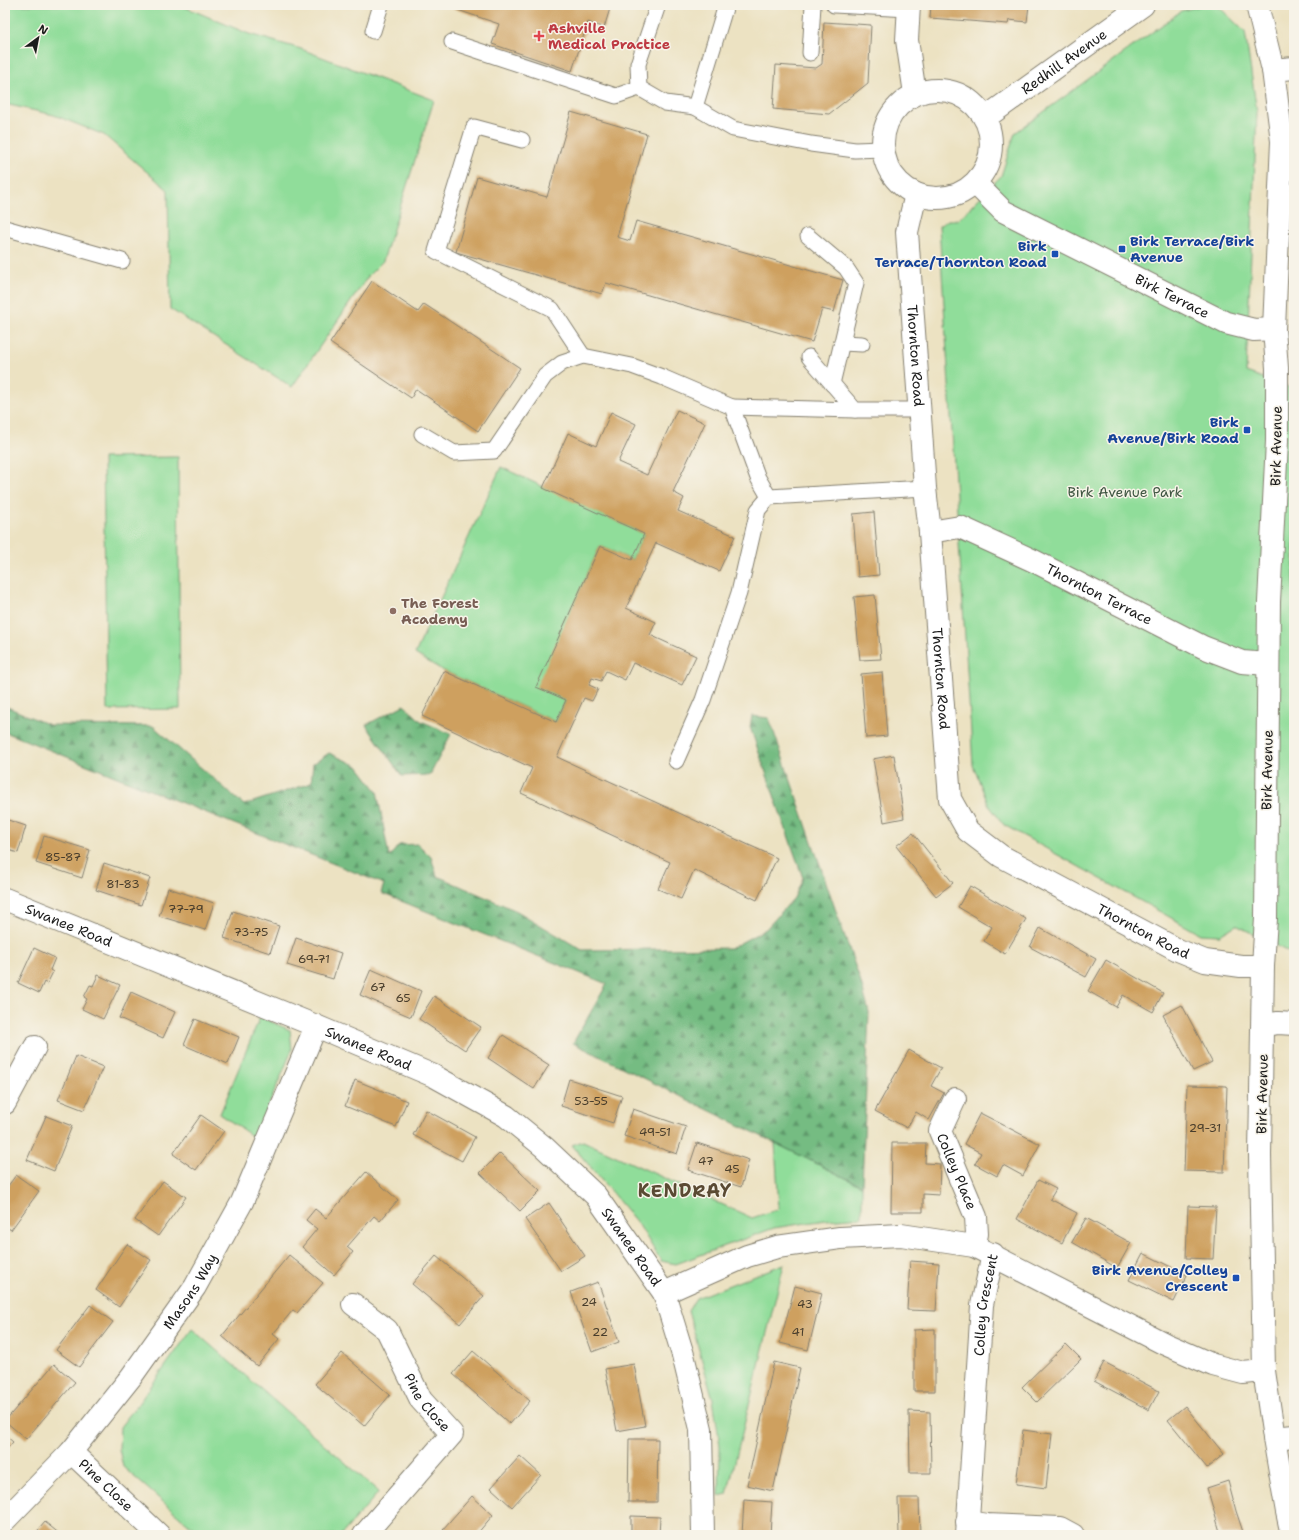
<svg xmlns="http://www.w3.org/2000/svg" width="1299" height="1540" font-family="'Shantell Sans',sans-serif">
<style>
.green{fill:#90dd9a;stroke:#567c5b}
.forest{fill:url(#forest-firs);stroke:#486c4f}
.building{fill:#cea05e}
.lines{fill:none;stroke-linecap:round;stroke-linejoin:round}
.service-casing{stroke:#847f6f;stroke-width:17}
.minor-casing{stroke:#847f6f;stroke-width:24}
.service{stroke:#fff;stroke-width:15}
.minor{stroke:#fff;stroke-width:22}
.health-dot{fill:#e0444e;stroke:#f7f3e8;stroke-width:1.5}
.transit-dot{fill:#1a4fb4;stroke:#f7f3e8;stroke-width:1.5}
.education-dot{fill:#8d6e63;stroke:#f7f3e8;stroke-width:1.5}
.labels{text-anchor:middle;stroke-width:3;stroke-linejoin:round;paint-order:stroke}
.number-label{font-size:12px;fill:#483d2c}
.health-label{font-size:14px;font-weight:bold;fill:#be3a42;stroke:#f7f3e8;text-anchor:start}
.street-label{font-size:14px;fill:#1c1c1c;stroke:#f7f3e8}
.transit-label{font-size:14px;font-weight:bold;fill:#164399;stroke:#f7f3e8;text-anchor:end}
.park-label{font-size:14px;fill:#3f5642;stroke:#f7f3e8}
.education-label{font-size:14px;font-weight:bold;fill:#785e54;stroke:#f7f3e8;text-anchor:start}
.district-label{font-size:18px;font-weight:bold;letter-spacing:1px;fill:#5a4a33;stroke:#f7f3e8}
</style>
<defs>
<pattern id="forest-firs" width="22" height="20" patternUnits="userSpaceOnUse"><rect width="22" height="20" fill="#74bc82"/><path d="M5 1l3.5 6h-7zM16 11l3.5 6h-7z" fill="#5e986a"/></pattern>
</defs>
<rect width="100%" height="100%" fill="#f7f3e8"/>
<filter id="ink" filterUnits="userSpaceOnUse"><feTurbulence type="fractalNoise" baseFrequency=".025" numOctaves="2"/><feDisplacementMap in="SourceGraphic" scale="8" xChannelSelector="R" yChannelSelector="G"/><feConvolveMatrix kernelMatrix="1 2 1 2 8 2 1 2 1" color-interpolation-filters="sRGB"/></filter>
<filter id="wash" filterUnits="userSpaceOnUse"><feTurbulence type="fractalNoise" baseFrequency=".012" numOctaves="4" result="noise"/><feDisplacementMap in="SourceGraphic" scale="16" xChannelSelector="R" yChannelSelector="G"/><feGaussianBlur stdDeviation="0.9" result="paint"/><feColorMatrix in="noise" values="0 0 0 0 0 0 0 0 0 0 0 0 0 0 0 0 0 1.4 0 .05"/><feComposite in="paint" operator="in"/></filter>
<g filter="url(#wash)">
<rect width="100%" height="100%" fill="#ece2c2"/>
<g class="green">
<path d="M5 5H180L249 34 301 49 434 100 383 261 369 275 292 387 170 309 168 190 104 135 54 115 5 104Z"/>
<path d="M1203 5H1217L1245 32 1257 112 1246 372 1294 389V955L1236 925 1220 935 1200 934 1004 825 988 804 973 765 939 226 948 220H958L1001 176 1015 133 1181 11Z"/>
<path d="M178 457 180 709 107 710 103 458Z"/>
<path d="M501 467 644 534 632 560 600 546 537 687 566 700 556 722 444 671 415 654Z"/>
<path d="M260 1017 290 1030 292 1050 255 1138 220 1114Z"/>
<path d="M583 1141 752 1218 779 1209 775 1143 862 1186V1217L826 1220 774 1228 676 1264 661 1261 639 1225 572 1145Z"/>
<path d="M784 1264 727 1494 719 1496 720 1446 713 1399 688 1311 696 1298Z"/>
<path d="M192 1329 379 1492 341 1535H201L123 1467 119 1449 120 1427 141 1400Z"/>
</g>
<g class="forest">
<path d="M404 705 421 721 451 734 430 775 402 776 366 725Z"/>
<path d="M5 706 49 725 153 726 244 805 311 783 313 764 329 753 358 766 377 791 389 857 399 845 418 844 431 857 437 876 517 911 582 950 731 948 766 929 794 898 803 878 750 727 752 716 769 718 861 983 869 1012 862 1186 573 1043 607 984 381 893 384 884 5 732Z"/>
</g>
<g id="blocks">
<g class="building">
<path d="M289 5H306L304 11Z"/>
<path d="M443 5H611L604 28 588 22 572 71 492 44 499 24Z"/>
<path d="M931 5H1029L1027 22 1009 20 1008 24 930 18Z"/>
<path d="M824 22 871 25 868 83 829 114 773 109 776 65 816 68 822 64Z"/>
<path d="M571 112 647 134 617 237 630 241 636 221 843 280 834 312 822 309 812 342 606 283 602 294 456 252 477 177 547 197Z"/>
<path d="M372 281 418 312 424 304 520 368 478 431 416 389 411 398 330 343Z"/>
<path d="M677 410 705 423 673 492 684 498 678 511 735 536 719 571 656 543 626 608 656 622 650 635 696 656 682 685 633 663 625 680 606 671 601 681 592 678 589 685 598 689 592 701 584 698 557 757 777 858 757 900 694 870 681 899 658 889 670 862 521 793 532 768 422 716 444 671 556 722 566 700 536 687 600 546 632 560 644 534 543 488 568 433 596 446 611 412 636 424 618 462 647 475Z"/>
<path d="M874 512 879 575 858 577 853 514Z"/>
<path d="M875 595 881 659 860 660 854 597Z"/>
<path d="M882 672 887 736 866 738 861 674Z"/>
<path d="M894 755 904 818 884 822 873 759Z"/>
<path d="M5 819 26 826 18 853 5 849Z"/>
<path d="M913 833 953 883 936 896 896 846Z"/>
<path d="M44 836 90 850 82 878 36 863Z"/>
<path d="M104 863 150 878 141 905 96 890Z"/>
<path d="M970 886 1026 919 1005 954 984 941 992 927 958 907Z"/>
<path d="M168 888 214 903 205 930 159 916Z"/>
<path d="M233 911 279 926 270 953 224 938Z"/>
<path d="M1040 928 1096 959 1086 977 1030 947Z"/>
<path d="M296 938 341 953 333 979 287 965Z"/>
<path d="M34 948 55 958 50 970 53 972 47 984 44 982 39 993 18 983Z"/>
<path d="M1106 960 1163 993 1153 1012 1123 995 1116 1007 1088 991Z"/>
<path d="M371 969 421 991 411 1017 360 995Z"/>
<path d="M98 975 120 985 103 1019 82 1009 87 999 84 997 90 985 93 986Z"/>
<path d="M131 992 175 1012 163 1038 119 1018Z"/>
<path d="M434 996 481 1027 465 1050 419 1019Z"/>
<path d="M1182 1005 1212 1062 1193 1071 1163 1015Z"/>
<path d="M195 1019 239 1037 228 1064 184 1045Z"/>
<path d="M503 1035 549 1065 534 1089 488 1058Z"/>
<path d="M909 1050 941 1068 931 1086 944 1093 929 1120 916 1112 907 1128 875 1111Z"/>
<path d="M76 1056 103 1067 84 1110 58 1100Z"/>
<path d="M569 1079 622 1096 613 1123 561 1106Z"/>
<path d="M355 1080 407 1101 396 1127 345 1106Z"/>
<path d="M1187 1085 1227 1086 1224 1172 1184 1171Z"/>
<path d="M633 1109 686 1127 677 1154 624 1136Z"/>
<path d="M426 1110 475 1137 462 1161 413 1135Z"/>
<path d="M980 1113 1040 1144 1023 1176 1003 1165 997 1176 975 1164 981 1153 964 1144Z"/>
<path d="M201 1115 224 1131 196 1170 173 1154Z"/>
<path d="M46 1116 72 1126 54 1171 27 1160Z"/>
<path d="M697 1143 749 1160 741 1187 688 1170Z"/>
<path d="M892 1143H926L925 1163 940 1164 939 1195 923 1194V1212H891Z"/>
<path d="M500 1153 540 1191 520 1211 480 1173Z"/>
<path d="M366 1172 398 1200 380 1221 374 1216 360 1232 347 1247 353 1252 334 1275 302 1247 317 1229 306 1220 315 1209 326 1218Z"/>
<path d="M16 1175 39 1191 11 1230 5 1226V1190Z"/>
<path d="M1038 1180 1056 1189 1050 1199 1077 1213 1062 1243 1017 1219Z"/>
<path d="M163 1181 186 1197 158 1236 135 1220Z"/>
<path d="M549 1203 585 1256 561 1271 525 1219Z"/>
<path d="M1188 1206 1216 1207 1213 1259 1186 1258Z"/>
<path d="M1086 1218 1131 1243 1117 1268 1072 1242Z"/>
<path d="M127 1244 151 1260 119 1307 96 1290Z"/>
<path d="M1143 1253 1187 1275 1174 1302 1129 1280Z"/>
<path d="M289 1255 323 1283 297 1313 293 1310 273 1334 279 1339 257 1366 222 1336Z"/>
<path d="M436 1256 484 1296 460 1324 412 1284Z"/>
<path d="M910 1261 939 1263 936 1311 907 1310Z"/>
<path d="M598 1282 619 1342 592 1352 571 1292Z"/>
<path d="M795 1286 822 1293 808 1350 780 1343Z"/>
<path d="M90 1305 113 1322 79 1367 56 1350Z"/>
<path d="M935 1329V1391H914V1330Z"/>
<path d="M1066 1344 1081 1359 1037 1402 1022 1387Z"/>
<path d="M473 1351 530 1401 510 1424 453 1374Z"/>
<path d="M342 1353 390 1395 364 1426 315 1384Z"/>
<path d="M774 1362 800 1368 773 1491 747 1485Z"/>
<path d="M1104 1362 1159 1391 1149 1410 1094 1381Z"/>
<path d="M54 1364 75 1382 26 1439 5 1421Z"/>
<path d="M634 1364 645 1426 617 1431 605 1369Z"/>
<path d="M1185 1406 1224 1454 1207 1468 1168 1420Z"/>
<path d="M909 1411 930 1412 931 1473H910Z"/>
<path d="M1023 1430 1052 1434 1046 1488 1016 1484Z"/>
<path d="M5 1435 13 1442 5 1451Z"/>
<path d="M629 1439H658L657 1502H628Z"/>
<path d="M520 1456 541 1475 512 1507 491 1488Z"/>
<path d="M1228 1481 1236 1511 1244 1535H1221L1207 1488Z"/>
<path d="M472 1496 493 1515 476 1535H450L443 1529Z"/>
<path d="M898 1498H919L920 1535H899Z"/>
<path d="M744 1500 772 1502 770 1535H742Z"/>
<path d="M631 1516 660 1517 659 1535H631Z"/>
<path d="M45 1522 61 1535H34Z"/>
</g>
</g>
</g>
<g filter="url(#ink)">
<use href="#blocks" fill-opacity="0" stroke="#847f6f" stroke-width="1"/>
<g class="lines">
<defs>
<g id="service">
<path d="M658 5 638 64 639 88 665 103 695 107 733 129 811 144 855 150 882 149"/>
<path d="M834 5 909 9"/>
<path d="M373 31 381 5"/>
<path d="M452 42 616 96 639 88"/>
<path d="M810 53 813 5"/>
<path d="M695 107 726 5"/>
<path d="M522 140 474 127 436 251 552 309 583 356"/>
<path d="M5 228 122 261"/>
<path d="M808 236 846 268 856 283 832 384"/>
<path d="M842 343 862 344"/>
<path d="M809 357 855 410H920"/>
<path d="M732 407 855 410"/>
<path d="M422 434 454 453 494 451 545 376 562 363 583 356 632 366 662 377 732 407 758 478 769 497 925 488"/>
<path d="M676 761 703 700 739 593 758 510 769 497"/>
</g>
<g id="minor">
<path d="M909 5 907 40 915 94"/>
<path d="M1257 5 1273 70 1282 141 1274 329 1277 368V441L1269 602 1266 918 1263 966 1260 1155 1264 1371 1274 1438 1287 1512 1292 1535"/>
<path d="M1273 70 1294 68"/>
<circle cx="937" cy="144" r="54"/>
<path id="s1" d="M985 118 1143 5"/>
<path id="s2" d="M975 183 1003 211 1226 323 1254 330 1274 329"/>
<path id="s3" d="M916 194 907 232 925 488 930 532 950 799 968 831 1001 856 1178 950 1205 961 1241 966H1263"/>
<path id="s4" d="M930 532 960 527 1034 561 1203 647 1242 662 1268 664"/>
<path id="s5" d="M5 899 316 1026 434 1076 506 1116 544 1147 596 1196 664 1293 683 1355 701 1429 703 1535"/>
<path d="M1263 1025 1278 1023 1294 1024"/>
<path id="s6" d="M955 1099 940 1131 976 1217 977 1234 974 1246"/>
<path d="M5 1103 35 1047"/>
<path d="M664 1293 747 1256 777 1247 840 1238 901 1235 974 1246 1165 1344 1213 1365 1243 1373 1264 1371"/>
<path id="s7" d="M353 1304 387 1330 421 1400 452 1434 364 1535"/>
<path d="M1274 1438 1294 1436"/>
<path id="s8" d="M71 1452 159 1535"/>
<path id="s9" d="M5 1520 71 1452 131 1377 195 1287 242 1202 316 1026"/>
<path d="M967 1522 987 1525 1060 1528 1073 1535"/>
<path id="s10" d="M967 1535 982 1305 993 1254"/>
</g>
</defs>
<use href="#service" class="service-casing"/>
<use href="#minor" class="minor-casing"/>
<use href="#service" class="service"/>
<use href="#minor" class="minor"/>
</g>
</g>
<path class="health-dot" d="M537 30h4v4h4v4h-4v4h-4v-4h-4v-4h4z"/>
<g class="transit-dot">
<rect x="1118" y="245" width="8" height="8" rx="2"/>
<rect x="1051" y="250" width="8" height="8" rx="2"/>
<rect x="1243" y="426" width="8" height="8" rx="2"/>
<rect x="1232" y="1274" width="8" height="8" rx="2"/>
</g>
<circle class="education-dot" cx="393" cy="611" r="4"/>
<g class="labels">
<g class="number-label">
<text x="63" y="861">85-87</text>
<text x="123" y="888">81-83</text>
<text x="186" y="913">77-79</text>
<text x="251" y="936">73-75</text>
<text x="314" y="963">69-71</text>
<text x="378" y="991">67</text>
<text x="403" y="1002">65</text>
<text x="591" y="1105">53-55</text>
<text x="1205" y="1132">29-31</text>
<text x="655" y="1136">49-51</text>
<text x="706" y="1165">47</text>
<text x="732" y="1173">45</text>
<text x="589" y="1306">24</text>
<text x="805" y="1308">43</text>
<text x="600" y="1336">22</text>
<text x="798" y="1336">41</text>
</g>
<g class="health-label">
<text x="548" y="33">Ashville<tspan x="548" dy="16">Medical Practice</tspan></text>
</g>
<g class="street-label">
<text dy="5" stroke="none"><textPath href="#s1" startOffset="97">Redhill Avenue</textPath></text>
<text dy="5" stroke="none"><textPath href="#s2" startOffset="229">Birk Terrace</textPath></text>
<text dy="5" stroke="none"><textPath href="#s3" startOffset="163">Thornton Road</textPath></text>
<text transform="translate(1276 446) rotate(-89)" y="5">Birk Avenue</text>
<text dy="5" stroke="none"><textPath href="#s4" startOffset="185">Thornton Terrace</textPath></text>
<text dy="5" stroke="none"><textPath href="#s3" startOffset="487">Thornton Road</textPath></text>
<text transform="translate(1267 770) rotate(-89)" y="5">Birk Avenue</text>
<text dy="5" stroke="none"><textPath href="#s5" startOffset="69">Swanee Road</textPath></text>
<text dy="5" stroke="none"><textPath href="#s3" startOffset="847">Thornton Road</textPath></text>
<text dy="5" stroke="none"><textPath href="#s5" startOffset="393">Swanee Road</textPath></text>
<text transform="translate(1262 1094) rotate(-89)" y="5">Birk Avenue</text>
<text dy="5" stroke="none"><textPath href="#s6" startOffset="79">Colley Place</textPath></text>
<text dy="5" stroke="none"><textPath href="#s5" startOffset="729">Swanee Road</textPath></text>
<text dy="5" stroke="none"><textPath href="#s9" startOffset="295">Masons Way</textPath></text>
<text dy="5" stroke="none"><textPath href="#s10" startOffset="231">Colley Crescent</textPath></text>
<text dy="5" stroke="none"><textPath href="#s7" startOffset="126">Pine Close</textPath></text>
<text dy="5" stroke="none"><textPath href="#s8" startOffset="48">Pine Close</textPath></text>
</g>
<g class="transit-label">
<text x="1130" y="246" text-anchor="start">Birk Terrace/Birk<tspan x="1130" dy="16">Avenue</tspan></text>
<text x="1047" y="251">Birk<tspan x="1047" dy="16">Terrace/Thornton Road</tspan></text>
<text x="1239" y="427">Birk<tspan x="1239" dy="16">Avenue/Birk Road</tspan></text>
<text x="1228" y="1275">Birk Avenue/Colley<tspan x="1228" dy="16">Crescent</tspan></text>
</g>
<g class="park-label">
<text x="1125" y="497">Birk Avenue Park</text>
</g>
<g class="education-label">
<text x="401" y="608">The Forest<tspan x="401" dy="16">Academy</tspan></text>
</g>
<g class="district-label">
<text x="685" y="1197">KENDRAY</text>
</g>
</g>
<rect width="1299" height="1540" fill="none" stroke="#f7f3e8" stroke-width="20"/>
<g transform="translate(38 38) rotate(32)" stroke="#f7f3e8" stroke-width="3" paint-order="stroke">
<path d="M0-3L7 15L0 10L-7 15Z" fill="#1c1c1c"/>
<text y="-6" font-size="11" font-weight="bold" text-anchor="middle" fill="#1c1c1c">N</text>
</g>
</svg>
